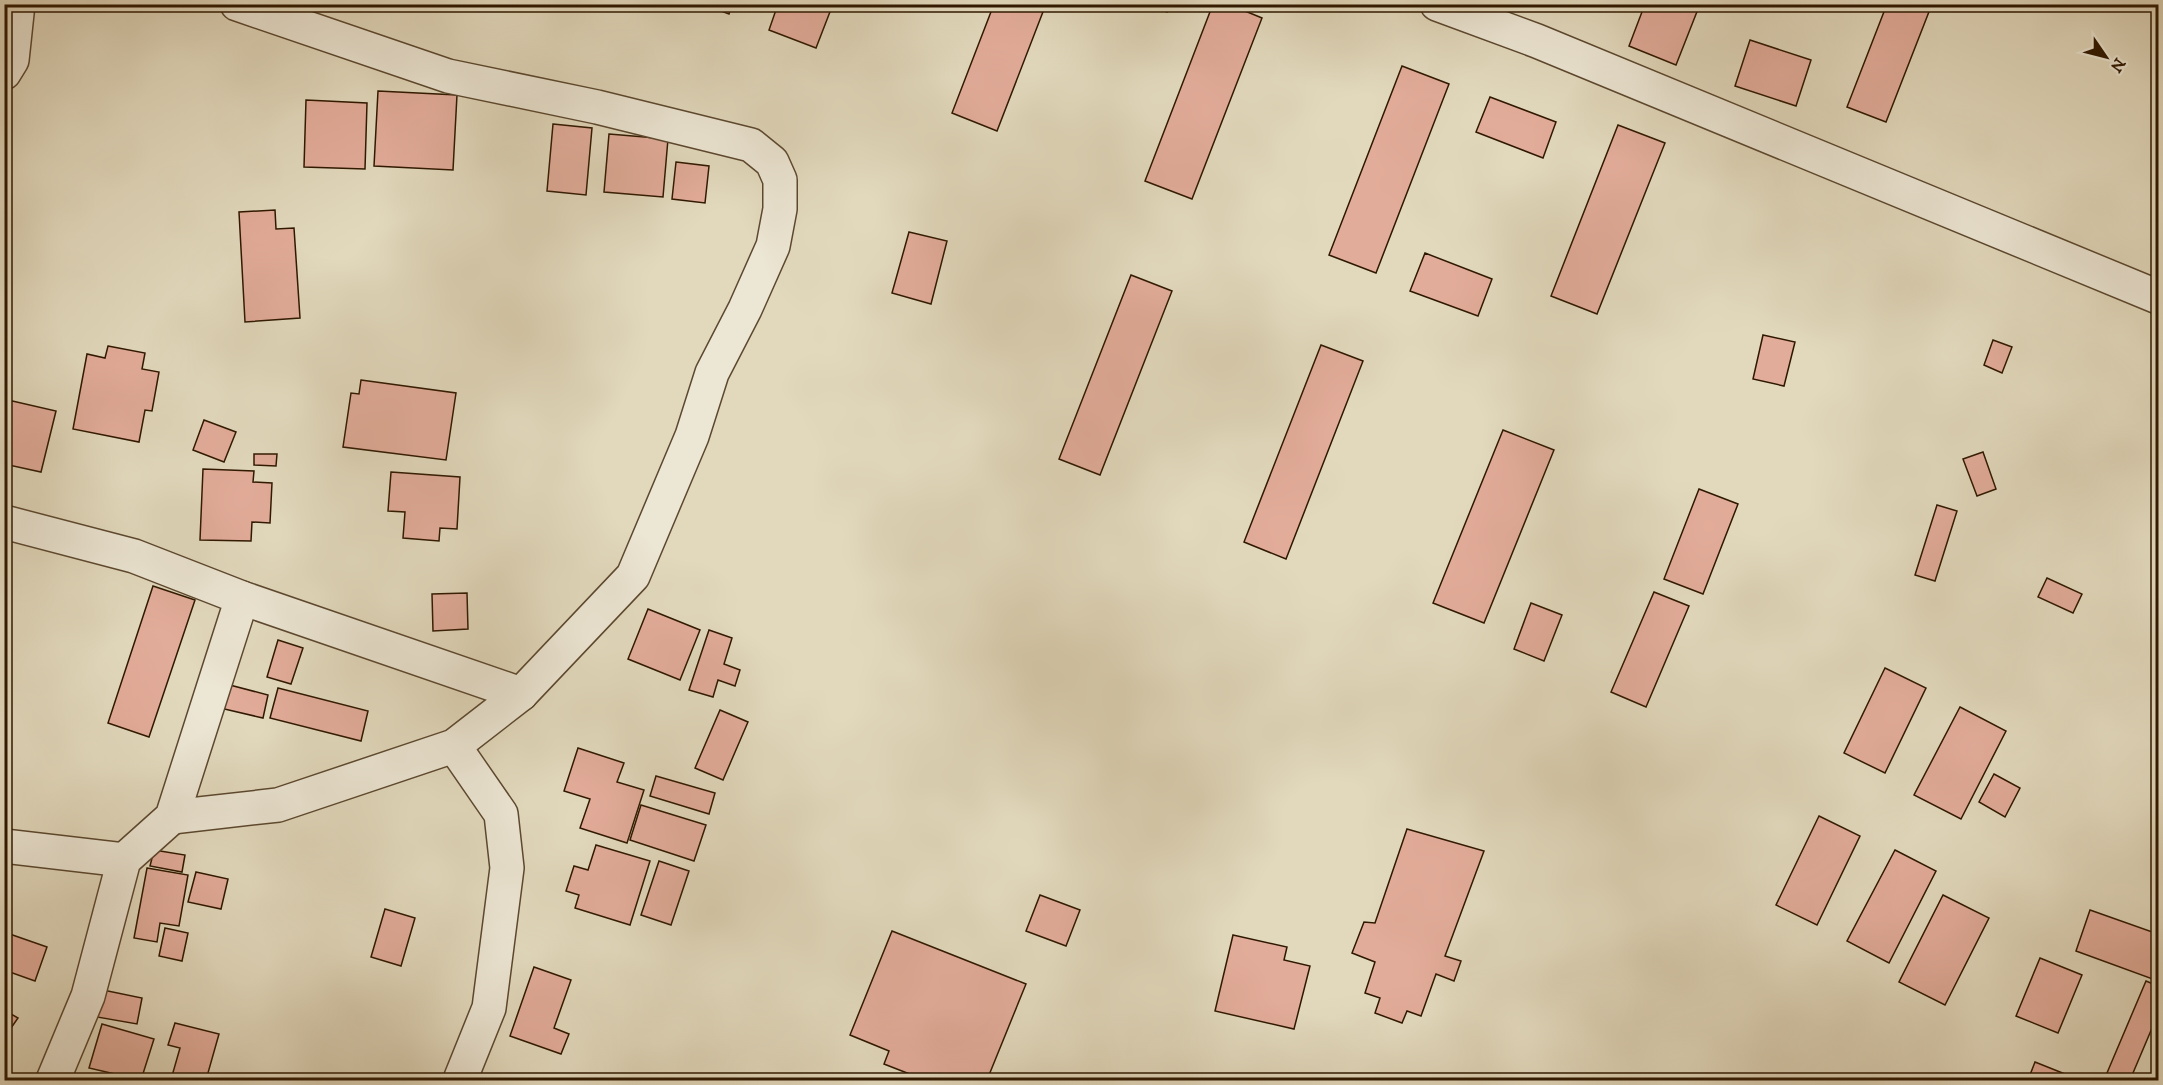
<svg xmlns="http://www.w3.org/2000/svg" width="2163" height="1085" font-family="'IM FELL DW Pica',serif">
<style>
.building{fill:#e2ac9a;stroke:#2f1800;stroke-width:1.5}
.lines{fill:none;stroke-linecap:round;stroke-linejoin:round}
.minor-casing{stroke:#5c482f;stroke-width:36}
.minor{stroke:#ece6d4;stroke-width:33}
</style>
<rect width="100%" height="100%" fill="#e2d9bd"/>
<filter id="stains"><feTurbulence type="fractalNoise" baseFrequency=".00333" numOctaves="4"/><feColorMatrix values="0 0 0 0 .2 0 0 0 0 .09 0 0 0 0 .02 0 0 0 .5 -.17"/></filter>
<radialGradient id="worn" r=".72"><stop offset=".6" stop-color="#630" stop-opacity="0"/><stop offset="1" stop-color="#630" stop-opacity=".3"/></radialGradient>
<g class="building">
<path d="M703 4H732L729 14Z"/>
<path d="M778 4H833L816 48 769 30Z"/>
<path d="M994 4H1046L997 131 952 113Z"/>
<path d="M1148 4H1170L1167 12Z"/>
<path d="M1213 4H1228L1262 18 1192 199 1145 181Z"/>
<path d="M1645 4H1700L1676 65 1629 46Z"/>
<path d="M1887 4H1932L1886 122 1847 107Z"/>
<path d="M1750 40 1811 60 1796 106 1735 86Z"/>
<path d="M1402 66 1449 84 1376 273 1329 255Z"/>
<path d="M378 91 457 95 453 170 374 166Z"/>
<path d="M1490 97 1556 122 1543 158 1476 132Z"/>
<path d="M306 100 367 103 365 169 304 167Z"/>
<path d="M553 124 592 128 586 195 547 191Z"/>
<path d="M1618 125 1665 143 1597 314 1551 296Z"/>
<path d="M609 134 668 139 663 197 604 192Z"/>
<path d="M676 162 709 166 705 203 672 199Z"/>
<path d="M275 210 276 229 294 228 300 318 245 322 239 212Z"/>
<path d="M909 232 947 241 931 304 892 293Z"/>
<path d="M1425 253 1492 279 1478 316 1410 291Z"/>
<path d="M1131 275 1172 291 1100 475 1059 459Z"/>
<path d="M1763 335 1795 342 1784 386 1753 379Z"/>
<path d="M1993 340 2012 347 2002 373 1984 365Z"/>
<path d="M1321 345 1363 361 1286 559 1244 542Z"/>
<path d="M108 346 145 353 142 369 159 372 152 411 145 410 139 442 73 429 87 354 105 358Z"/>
<path d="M361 380 456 393 446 460 343 447 351 393 359 394Z"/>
<path d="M8 400 56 411 41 472 4 464V414Z"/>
<path d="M204 420 236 432 224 462 193 450Z"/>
<path d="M1503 430 1554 450 1484 623 1433 603Z"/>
<path d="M1983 452 1996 489 1977 496 1963 459Z"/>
<path d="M254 454H277L276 466 254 465Z"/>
<path d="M203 469 254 471 253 482 272 483 270 523 252 522 251 541 200 540Z"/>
<path d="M391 472 460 477 457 529 440 528 439 541 403 538 405 512 388 511Z"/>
<path d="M1699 489 1738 504 1703 594 1664 579Z"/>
<path d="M1937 505 1957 511 1935 581 1915 575Z"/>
<path d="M2047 578 2082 594 2073 613 2038 597Z"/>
<path d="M153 586 195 600 149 737 108 723Z"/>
<path d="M1654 592 1689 606 1646 707 1611 692Z"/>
<path d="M467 593 468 629 433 631 432 594Z"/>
<path d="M1531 603 1562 615 1544 661 1514 649Z"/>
<path d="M648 609 700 630 680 680 628 659Z"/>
<path d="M709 630 732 638 724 664 740 670 735 686 718 680 713 697 689 690Z"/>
<path d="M278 640 303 648 291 684 267 677Z"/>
<path d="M1885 668 1926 688 1885 773 1844 753Z"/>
<path d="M226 684 268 695 263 718 220 708Z"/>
<path d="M278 688 368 711 361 741 270 718Z"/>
<path d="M1960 707 2006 731 1961 819 1914 795Z"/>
<path d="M720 710 748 722 723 780 695 768Z"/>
<path d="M578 748 624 763 617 782 644 790 627 843 580 828 590 799 564 791Z"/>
<path d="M1994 774 2020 788 2005 817 1979 802Z"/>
<path d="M656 776 715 793 709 814 650 796Z"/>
<path d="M641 805 706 825 694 861 630 840Z"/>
<path d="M1819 816 1860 836 1817 925 1776 905Z"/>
<path d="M1407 829 1484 851 1445 956 1461 961 1454 981 1436 974 1421 1016 1407 1011 1402 1023 1375 1013 1380 998 1365 993 1375 962 1352 953 1364 922 1375 923Z"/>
<path d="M596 845 650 861 630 925 575 908 579 895 566 891 574 866 588 870Z"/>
<path d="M154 850 185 855 182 872 150 866Z"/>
<path d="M1895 850 1936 871 1889 963 1847 941Z"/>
<path d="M659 861 689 871 671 925 641 915Z"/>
<path d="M147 868 188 875 179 926 160 923 157 942 134 938Z"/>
<path d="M196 872 228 879 221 909 188 902Z"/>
<path d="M1040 895 1080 910 1066 946 1026 931Z"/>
<path d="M1943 895 1989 918 1945 1005 1899 982Z"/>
<path d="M385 909 415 918 401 966 371 957Z"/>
<path d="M2090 910 2158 934V981L2076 951Z"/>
<path d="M165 928 188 933 182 961 159 956Z"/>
<path d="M892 931 1026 984 987 1080H925L884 1064 889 1051 850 1035Z"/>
<path d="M4 932 47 947 35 981 4 970Z"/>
<path d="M1233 935 1287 947 1284 960 1310 966 1294 1029 1215 1011Z"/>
<path d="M2040 958 2082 975 2058 1033 2016 1016Z"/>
<path d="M534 967 571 980 554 1028 569 1034 561 1054 510 1036Z"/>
<path d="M2146 981 2158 986V1014L2130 1080H2104Z"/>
<path d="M103 990 142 998 137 1024 97 1017Z"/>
<path d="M4 1010 18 1018 4 1038Z"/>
<path d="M175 1023 219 1034 206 1080H188L172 1076 180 1048 168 1045Z"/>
<path d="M102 1024 154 1039 141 1080 89 1068Z"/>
<path d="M2035 1062 2080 1080H2028Z"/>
</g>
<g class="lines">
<defs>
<g id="minor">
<path d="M1437 4 1537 41 2158 297"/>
<path d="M4 73 12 60 18 4"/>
<path d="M4 522 134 556 242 598 172 817 124 860 88 996 53 1080"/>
<path d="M242 598 521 694"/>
<path d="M454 746 501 814 507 868 489 1008 460 1080"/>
<path d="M172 817 278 805 454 746 521 694 633 576 692 436 712 373 745 309 773 246 780 209V180L772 162 751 145 597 107 448 76 237 4"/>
<path d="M4 846 124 860"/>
</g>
</defs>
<use href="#minor" class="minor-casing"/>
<use href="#minor" class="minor"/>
</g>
<rect width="2163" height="1085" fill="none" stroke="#e2d9bd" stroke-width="24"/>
<rect x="6" y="6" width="2151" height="1073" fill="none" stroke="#2f1800" stroke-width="3"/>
<rect x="12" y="12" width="2139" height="1061" fill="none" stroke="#2f1800" stroke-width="1.5"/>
<g transform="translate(2106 57) rotate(125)" stroke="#ece6d4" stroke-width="4.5" paint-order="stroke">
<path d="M0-4.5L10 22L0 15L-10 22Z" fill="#2f1800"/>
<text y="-9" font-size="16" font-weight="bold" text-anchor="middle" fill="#2f1800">N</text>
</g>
<rect width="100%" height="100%" filter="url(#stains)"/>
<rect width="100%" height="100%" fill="url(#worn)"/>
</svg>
